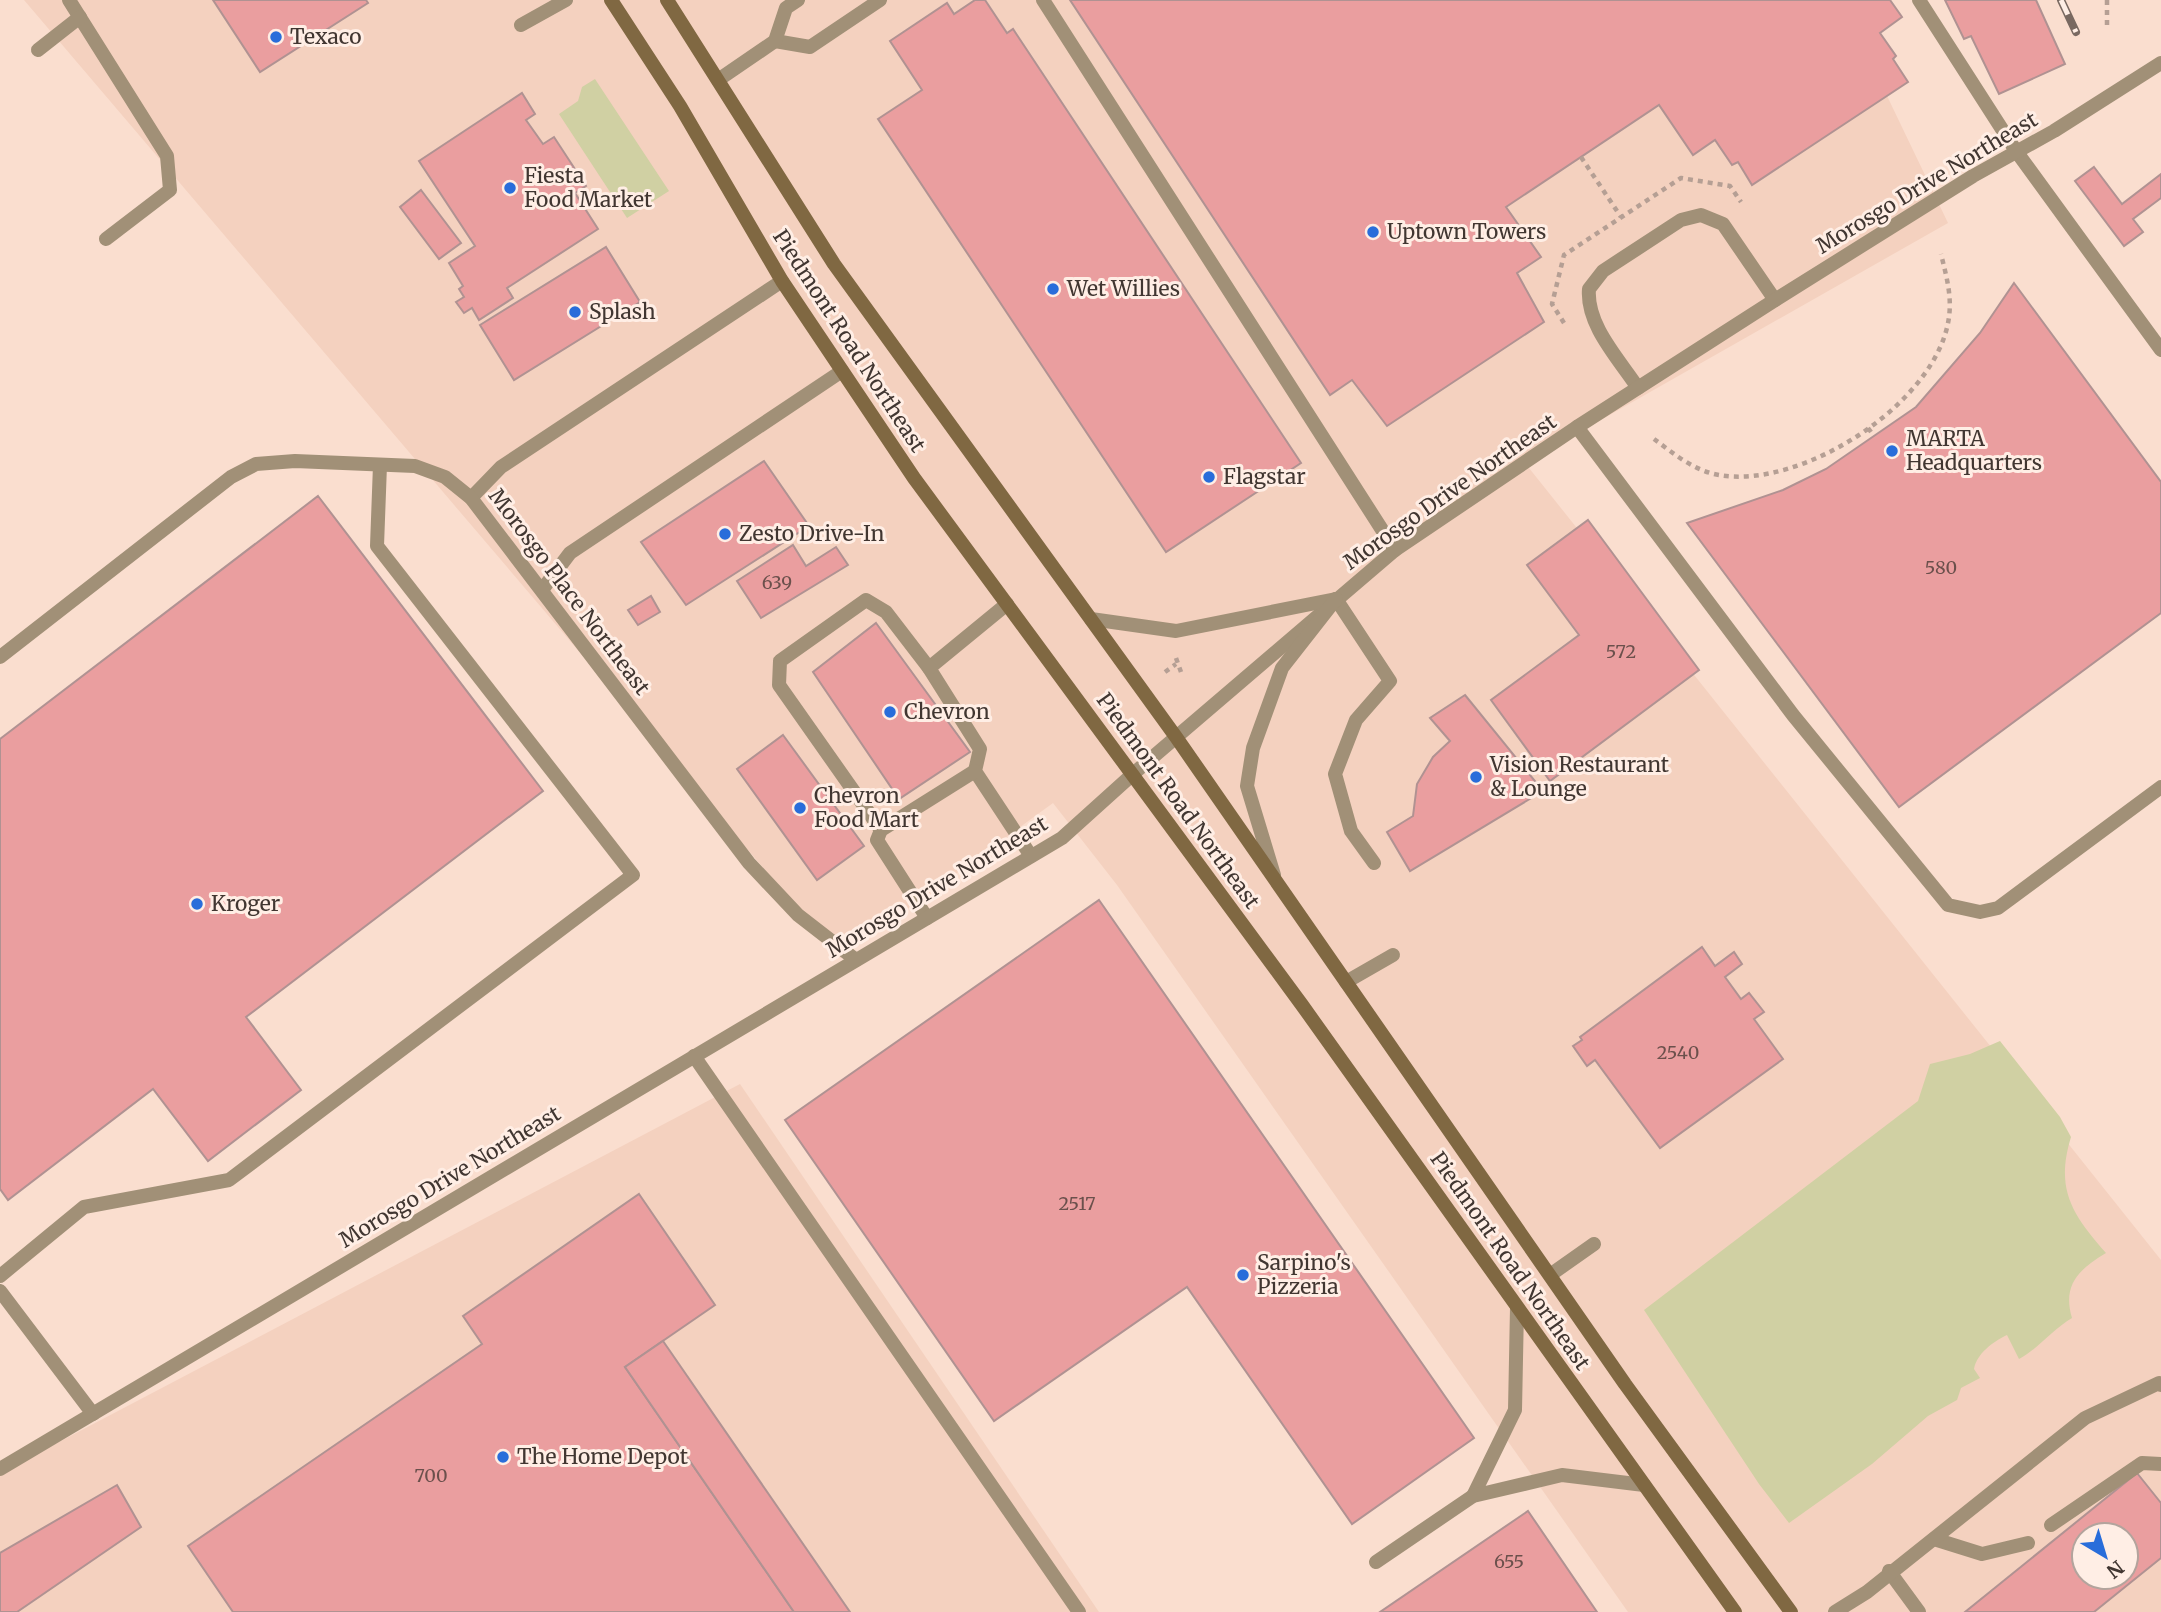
<svg xmlns="http://www.w3.org/2000/svg" width="2161" height="1612" font-family="Merriweather,serif">
<style>
.built{fill:#f4d1bf;fill-rule:evenodd}
.green{fill:#d0d0a3}
.building{fill:#ea9e9f;stroke:#b09292;stroke-width:2;fill-rule:evenodd}
.lines{fill:none;stroke-linecap:round;stroke-linejoin:round}
.path{stroke:#b59f94;stroke-width:4.5;stroke-dasharray:5 5;stroke-linecap:butt}
.service{stroke:#a19077;stroke-width:14}
.minor{stroke:#a19077;stroke-width:14}
.tertiary{stroke:#a19077;stroke-width:14}
.secondary{stroke:#806842;stroke-width:14}
.rail-casing{stroke:#796961;stroke-width:8}
.rail{stroke:#ffeee5;stroke-width:5;stroke-dasharray:16;stroke-linecap:butt}
.poi-dot{fill:#296dda;stroke:#ffeee5;stroke-width:2.5}
.labels{text-anchor:middle;stroke-width:6;stroke-linejoin:round;paint-order:stroke}
.number-label{font-size:18px;fill:#6b504c}
.poi-label{font-size:21px;fill:#413631;stroke:#ffeee5;text-anchor:start}
.street-label{font-size:21px;fill:#413631;stroke:#ffeee5}
</style>
<rect width="100%" height="100%" fill="#fadecf"/>
<g class="built">
<path d="M24 0H1841L1948 223 1525 463 2161 1260V1612H1628L1117 885 1053 803 840 958ZM2084 1535H2126V1577H2084Z"/>
<path d="M740 1084 1099 1612H0V1473Z"/>
</g>
<g class="green">
<path d="M595 79 669 191 627 218 559 114 578 101 582 87Z"/>
<path d="M2000 1041 2060 1117 2071 1137C2055 1189 2072 1214 2106 1253 2079 1269 2062 1285 2072 1318 2052 1330 2038 1349 2019 1359L2007 1335C1993 1342 1977 1353 1974 1369L1980 1378 1961 1388 1957 1400 1928 1416 1872 1464 1789 1523 1759 1484 1644 1310 1918 1101 1930 1064 1970 1054Z"/>
</g>
<g class="building">
<path d="M213 0H366L368 3 260 72Z"/>
<path d="M975 0H985L1007 33 1013 29 1301 463 1166 552 878 119 922 90 890 41 947 3 954 14Z"/>
<path d="M1070 0H1890L1902 17 1880 33 1896 56 1893 59 1908 82 1752 185 1738 162 1732 165 1715 140 1693 155 1659 105 1506 207 1541 257 1517 273 1544 322 1387 426 1352 380 1330 395Z"/>
<path d="M1945 0H2036L2065 64 1999 94 1971 36 1964 39Z"/>
<path d="M522 93 535 114 526 120 543 144 554 137 586 186 575 193 598 229 507 288 513 298 479 320 472 308 464 313 456 302 464 297 459 289 463 286 449 263 475 246 419 161Z"/>
<path d="M2094 167 2122 204 2161 174V198L2133 219 2143 232 2124 246 2075 181Z"/>
<path d="M421 190 461 243 439 259 400 207Z"/>
<path d="M606 247 640 302 514 380 480 325Z"/>
<path d="M2014 283 2161 482V613L1899 807 1687 523 1783 490 1826 469 1916 407 1980 333Z"/>
<path d="M764 461 809 526 686 605 641 542Z"/>
<path d="M318 496 543 791 246 1017 301 1090 208 1161 153 1089 8 1200 0 1189V739Z"/>
<path d="M1588 520 1699 670 1550 781 1491 700 1579 635 1527 565Z"/>
<path d="M793 545 806 566 836 547 848 565 761 618 737 581Z"/>
<path d="M651 596 660 612 638 625 628 610Z"/>
<path d="M876 623 970 752 899 799 813 672Z"/>
<path d="M1465 695 1543 791 1410 871 1387 832 1413 816 1417 784 1433 757 1450 741 1430 718Z"/>
<path d="M783 735 864 846 817 880 737 769Z"/>
<path d="M1099 900 1474 1438 1352 1524 1187 1287 994 1421 785 1120Z"/>
<path d="M1702 947 1715 966 1734 952 1742 964 1725 977 1741 999 1749 993 1764 1012 1754 1019 1783 1059 1660 1148 1595 1060 1587 1066 1573 1046 1582 1040 1580 1037Z"/>
<path d="M639 1194 715 1305 625 1367 794 1612H233L188 1546 482 1344 463 1316Z"/>
<path d="M663 1341 850 1612H794L625 1367Z"/>
<path d="M2137 1473 2161 1503V1558L2094 1612H1965ZM2084 1535H2126V1577H2084Z"/>
<path d="M117 1485 141 1527 17 1612H0V1553Z"/>
<path d="M1528 1511 1597 1612H1380Z"/>
</g>
<g class="lines">
<g class="path">
<path d="M2107 0V28"/>
<path d="M1581 157 1621 217"/>
<path d="M1564 323 1552 304 1564 255 1681 178 1730 186 1741 202"/>
<path d="M1868 428 1874 436"/>
<path d="M1654 439C1673 453 1694 471 1719 475 1801 490 1938 403 1949 317 1952 295 1946 275 1941 254"/>
<path d="M1176 658 1181 672"/>
<path d="M1165 672 1176 664"/>
</g>
<g class="service">
<path d="M69 0 167 156 170 190 106 239"/>
<path d="M1043 0 1395 550"/>
<path d="M521 25 566 0"/>
<path d="M38 50 80 17"/>
<path d="M1638 388C1619 359 1586 325 1589 289L1603 271 1681 220 1701 215 1723 224 1775 300"/>
<path d="M1577 427 1793 715 1948 905 1980 912 1998 908 2161 787"/>
<path d="M471 498 501 467 782 281"/>
<path d="M542 590 570 553 842 371"/>
<path d="M1336 599 1390 681 1356 720 1335 774 1351 831 1374 863"/>
<path d="M1007 604 929 668 980 749 975 771 1031 856"/>
<path d="M881 830 779 685 780 661 866 600 886 612 929 668"/>
<path d="M927 918 877 840 881 830 975 771"/>
<path d="M1346 982 1393 955"/>
<path d="M694 1056 1079 1612"/>
<path d="M1550 1275 1594 1244"/>
<path d="M0 1276 84 1207 229 1180 633 875 377 546 380 465"/>
<path d="M1473 1496 1515 1410 1517 1308"/>
<path d="M2051 1525 2142 1463 2161 1464"/>
<path d="M1934 1539 1982 1554 2028 1543"/>
<path d="M1376 1562 1473 1496 1562 1475 1644 1485"/>
<path d="M1889 1571 1919 1612"/>
<path d="M1835 1612 1867 1592 2085 1418 2159 1383 2161 1385"/>
</g>
<g class="minor">
<path d="M1919 0 2016 151 2161 350"/>
<path d="M775 41 810 47 880 0"/>
<path d="M718 80 775 41 786 8 798 0"/>
<path d="M0 657 231 477 256 464 295 461 415 466 445 477 471 498 749 863 798 915 856 960"/>
<path d="M0 1291 93 1414"/>
<path d="M0 1469 1062 838 1133 774 1395 550 1577 427 1775 300 1973 176 2054 131 2161 63"/>
</g>
<g class="tertiary">
<path d="M1091 619 1176 631 1336 599"/>
<path d="M1274 875 1247 786 1253 748 1282 668 1336 599"/>
</g>
<g class="secondary">
<path d="M611 0 680 106 782 281 914 478 1302 1005 1735 1612"/>
<path d="M667 0 834 264 1176 737 1625 1384 1791 1612"/>
</g>
<defs>
<path id="rail" d="M2061 0 2076 32"/>
</defs>
<use href="#rail" class="rail-casing"/>
<use href="#rail" class="rail"/>
</g>
<g class="poi-dot">
<circle cx="276" cy="37" r="7"/>
<circle cx="510" cy="188" r="7"/>
<circle cx="1373" cy="232" r="7"/>
<circle cx="1053" cy="289" r="7"/>
<circle cx="575" cy="312" r="7"/>
<circle cx="1892" cy="451" r="7"/>
<circle cx="1209" cy="477" r="7"/>
<circle cx="725" cy="534" r="7"/>
<circle cx="890" cy="712" r="7"/>
<circle cx="1476" cy="777" r="7"/>
<circle cx="800" cy="808" r="7"/>
<circle cx="197" cy="904" r="7"/>
<circle cx="1243" cy="1275" r="7"/>
<circle cx="503" cy="1457" r="7"/>
</g>
<g class="labels">
<g class="number-label">
<text x="1941" y="574">580</text>
<text x="777" y="589">639</text>
<text x="1621" y="658">572</text>
<text x="1678" y="1059">2540</text>
<text x="1077" y="1210">2517</text>
<text x="431" y="1482">700</text>
<text x="1509" y="1568">655</text>
</g>
<g class="poi-label">
<text x="290" y="44">Texaco</text>
<text x="524" y="183">Fiesta<tspan x="524" dy="24">Food Market</tspan></text>
<text x="1387" y="239">Uptown Towers</text>
<text x="1067" y="296">Wet Willies</text>
<text x="589" y="319">Splash</text>
<text x="1906" y="446">MARTA<tspan x="1906" dy="24">Headquarters</tspan></text>
<text x="1223" y="484">Flagstar</text>
<text x="739" y="541">Zesto Drive-In</text>
<text x="904" y="719">Chevron</text>
<text x="1490" y="772">Vision Restaurant<tspan x="1490" dy="24">&amp; Lounge</tspan></text>
<text x="814" y="803">Chevron<tspan x="814" dy="24">Food Mart</tspan></text>
<text x="211" y="911">Kroger</text>
<text x="1257" y="1270">Sarpino's<tspan x="1257" dy="24">Pizzeria</tspan></text>
<text x="517" y="1464">The Home Depot</text>
</g>
<g class="street-label">
<text transform="translate(1927 183) rotate(-31)" y="7">Morosgo Drive Northeast</text>
<text transform="translate(849 341) rotate(57)" y="7">Piedmont Road Northeast</text>
<text transform="translate(1450 492) rotate(-35)" y="7">Morosgo Drive Northeast</text>
<text transform="translate(569 592) rotate(53)" y="7">Morosgo Place Northeast</text>
<text transform="translate(1178 801) rotate(54)" y="7">Piedmont Road Northeast</text>
<text transform="translate(937 887) rotate(-31)" y="7">Morosgo Drive Northeast</text>
<text transform="translate(450 1177) rotate(-31)" y="7">Morosgo Drive Northeast</text>
<text transform="translate(1510 1261) rotate(55)" y="7">Piedmont Road Northeast</text>
</g>
</g>
<g transform="translate(2105 1556) rotate(142)"><circle r="33" fill="#ffeee5" stroke="#b3a49d" stroke-width="2"/>
<path d="M0-5L12 26L0 18L-12 26Z" fill="#296dda"/>
<text y="-10" font-size="19" font-weight="bold" text-anchor="middle" fill="#413631">N</text>
</g>
</svg>
